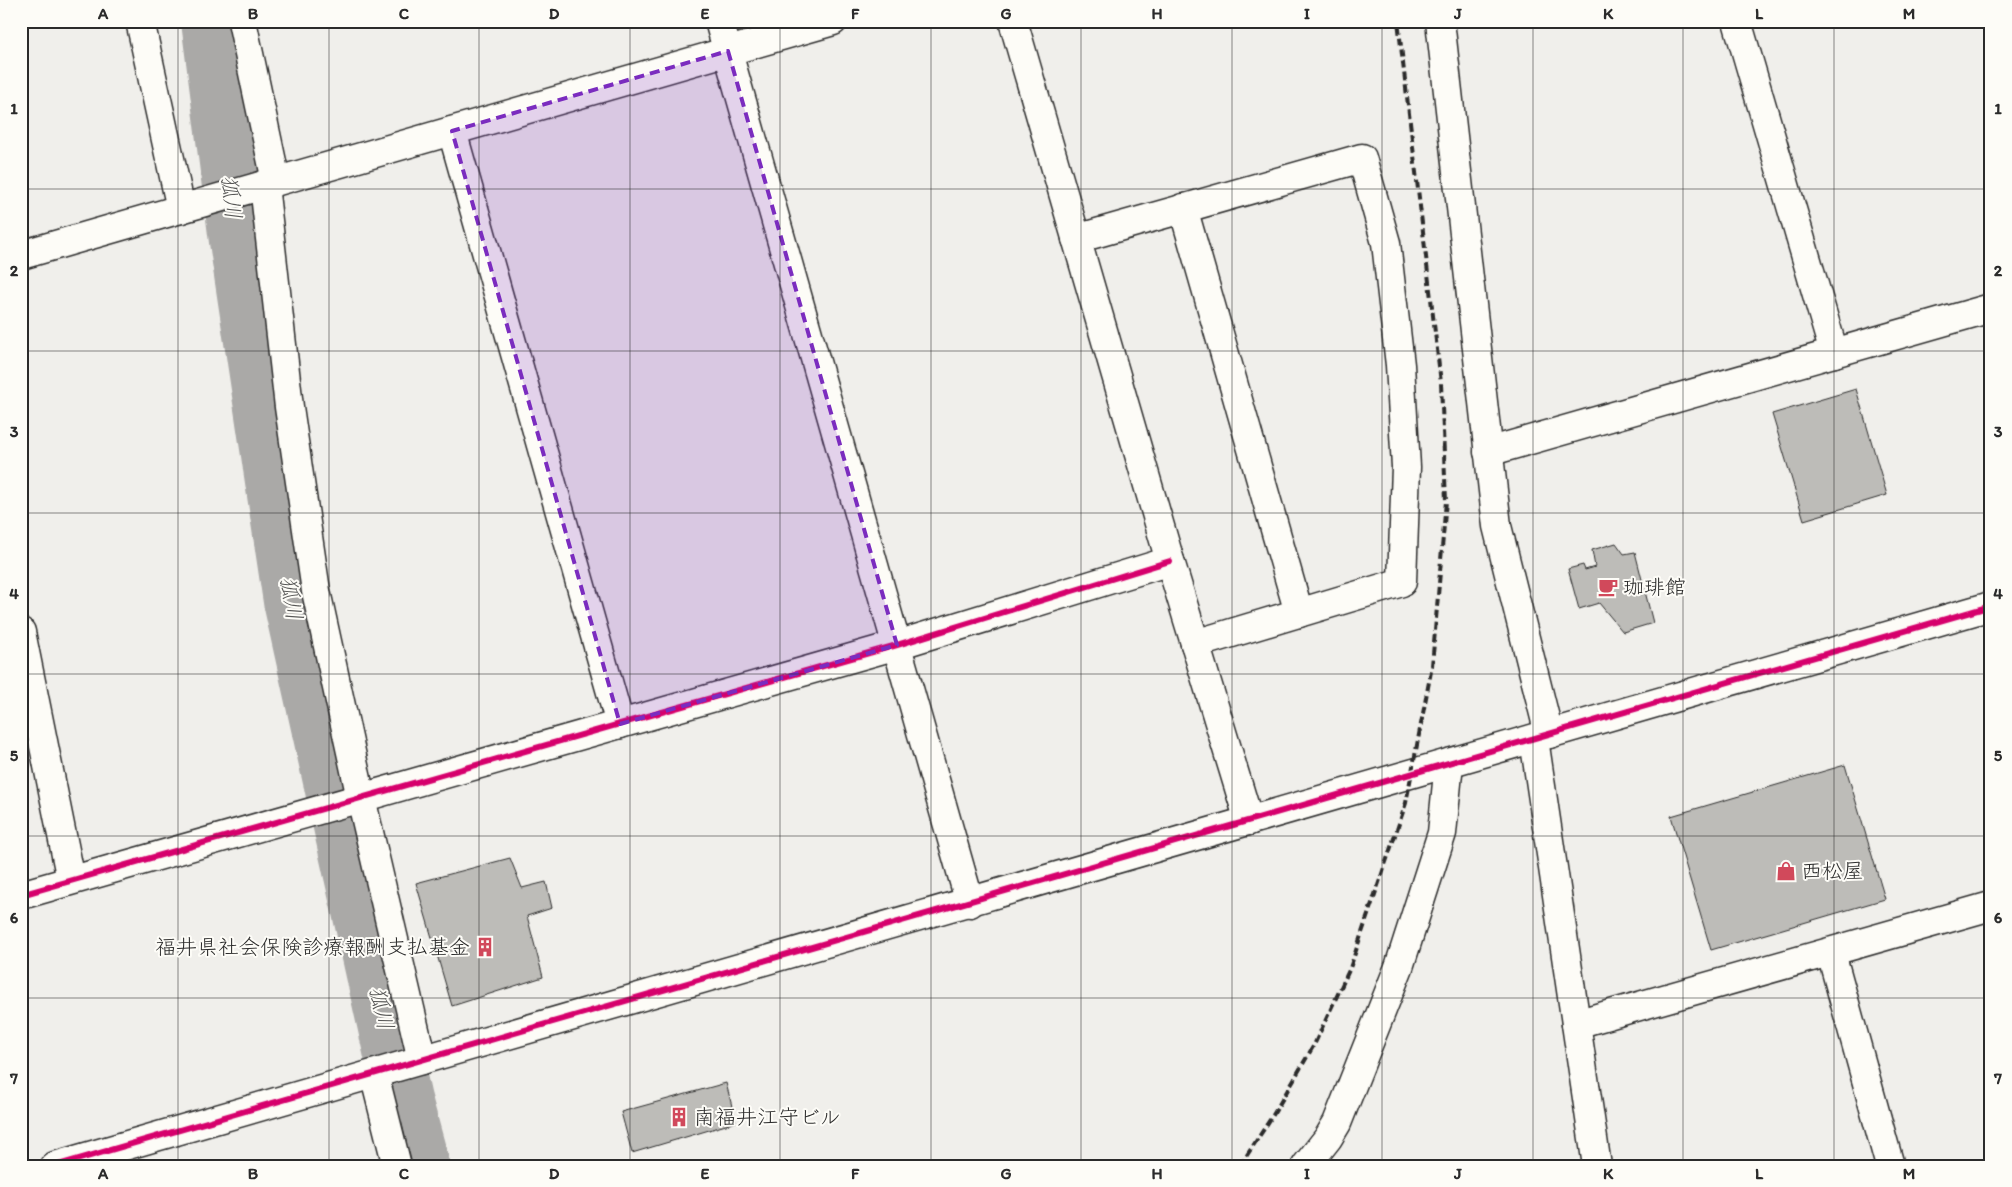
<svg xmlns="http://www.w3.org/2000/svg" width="2012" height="1187" font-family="Itim,'Klee One',sans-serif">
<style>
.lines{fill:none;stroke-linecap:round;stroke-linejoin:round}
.river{stroke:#aaa9a7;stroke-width:58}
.building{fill:#bdbcb8;stroke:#2b2b2b}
.minor-casing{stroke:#2b2b2b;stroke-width:31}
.tertiary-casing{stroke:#2b2b2b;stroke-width:31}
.minor{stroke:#fdfcf7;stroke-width:28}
.tertiary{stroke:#fdfcf7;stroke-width:28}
.rail{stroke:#2b2b2b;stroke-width:4;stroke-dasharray:8 4;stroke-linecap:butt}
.cycleway-casing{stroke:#fdfcf7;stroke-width:9}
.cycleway{stroke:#d6006c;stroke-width:6}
.marked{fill:#7b2cbf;fill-opacity:0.2;stroke:#7b2cbf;stroke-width:4;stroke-dasharray:10 6;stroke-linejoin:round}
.grid{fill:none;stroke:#2b2b2b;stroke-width:1;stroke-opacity:0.55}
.labels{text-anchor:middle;stroke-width:4;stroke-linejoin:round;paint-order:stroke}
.poi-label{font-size:21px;fill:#2b2b2b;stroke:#fdfcf7;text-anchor:start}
.water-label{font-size:22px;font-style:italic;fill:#575756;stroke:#fdfcf7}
.neatline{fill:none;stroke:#2b2b2b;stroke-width:2}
.grid-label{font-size:16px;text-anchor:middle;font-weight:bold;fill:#2b2b2b}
</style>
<rect width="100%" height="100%" fill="#f0efeb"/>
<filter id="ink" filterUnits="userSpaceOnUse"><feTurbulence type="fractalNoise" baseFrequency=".02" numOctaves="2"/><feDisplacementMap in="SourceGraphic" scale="10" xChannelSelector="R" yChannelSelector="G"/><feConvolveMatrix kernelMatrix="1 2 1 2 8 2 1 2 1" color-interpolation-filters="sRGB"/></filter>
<g filter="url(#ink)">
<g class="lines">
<path class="river" d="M210 21 238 241 292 601 403 1100 421 1166"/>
</g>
<g class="building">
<path d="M1856 389 1887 495 1804 520 1772 414Z"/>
<path d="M1616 543 1624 554 1635 552 1653 623 1623 632 1599 603 1579 609 1568 569 1583 565 1585 570 1595 567 1592 550Z"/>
<path d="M1845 765 1885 899 1711 950 1671 816Z"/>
<path d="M510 858 522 888 546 882 552 908 527 916 543 977 452 1006 416 883Z"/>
<path d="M726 1083 736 1122 632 1153 621 1112Z"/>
</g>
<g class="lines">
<defs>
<g id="minor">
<path d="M140 21 181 209"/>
<path d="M242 21 276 181"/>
<path d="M719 21 970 903"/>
<path d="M1013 21 1170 561 1249 821"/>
<path d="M1440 21 1497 526 1549 734"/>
<path d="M1737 21 1834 353"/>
<path d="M452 131 620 724"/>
<path d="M264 185 289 407 316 591 361 798 422 1060"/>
<path d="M1183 208 1299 613"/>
<path d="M1076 239 1362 158 1386 243 1400 365 1406 467 1402 582 1195 644"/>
<path d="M1488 452 1991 308"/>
<path d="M21 632 71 880"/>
<path d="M1534 739 1597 1166"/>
<path d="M21 895 897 645 1170 561"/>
<path d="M1831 953 1890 1166"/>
<path d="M1576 1024 1991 906"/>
<path d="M374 1074 397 1166"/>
<path d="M1306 1166 1328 1138 1337 1123 1399 967 1442 833 1449 763"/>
</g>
<g id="tertiary">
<path d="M21 255 833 21"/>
<path d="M55 1166 1991 606"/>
</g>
</defs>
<use href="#minor" class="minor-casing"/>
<use href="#tertiary" class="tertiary-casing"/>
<use href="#minor" class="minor"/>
<use href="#tertiary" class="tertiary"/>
<path class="rail" d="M1240 1166 1273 1115 1314 1045 1350 968 1406 803 1432 666 1446 501 1441 383 1398 21"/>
<defs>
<g id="cycleway">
<path d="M21 895 897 645 1170 561"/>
<path d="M55 1166 1991 606"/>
</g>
</defs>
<use href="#cycleway" class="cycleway-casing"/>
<use href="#cycleway" class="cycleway"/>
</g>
</g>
<path class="marked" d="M728 51 897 645 620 724 452 131Z"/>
<path class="grid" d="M178 21V1166M329 21V1166M479 21V1166M630 21V1166M780 21V1166M931 21V1166M1081 21V1166M1232 21V1166M1382 21V1166M1533 21V1166M1683 21V1166M1834 21V1166M21 189H1991M21 351H1991M21 513H1991M21 674H1991M21 836H1991M21 998H1991"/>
<defs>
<symbol id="cafe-bare" viewBox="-9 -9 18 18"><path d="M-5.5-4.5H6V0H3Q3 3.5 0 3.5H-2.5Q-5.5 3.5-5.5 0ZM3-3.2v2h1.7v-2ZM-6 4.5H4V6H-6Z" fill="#d1495b" stroke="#fdfcf7" stroke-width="2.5" paint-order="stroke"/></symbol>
<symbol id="shop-bare" viewBox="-9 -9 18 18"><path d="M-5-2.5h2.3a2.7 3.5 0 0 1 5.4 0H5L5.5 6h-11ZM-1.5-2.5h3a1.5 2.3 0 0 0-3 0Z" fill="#d1495b" stroke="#fdfcf7" stroke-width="2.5" paint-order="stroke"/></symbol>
<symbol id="building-bare" viewBox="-9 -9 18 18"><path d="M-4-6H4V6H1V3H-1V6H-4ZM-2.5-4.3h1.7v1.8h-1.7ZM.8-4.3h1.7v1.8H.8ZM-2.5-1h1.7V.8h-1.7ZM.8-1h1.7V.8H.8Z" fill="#d1495b" stroke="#fdfcf7" stroke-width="2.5" paint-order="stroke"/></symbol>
</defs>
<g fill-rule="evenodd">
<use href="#cafe-bare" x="1594" y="573" width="28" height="28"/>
<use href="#shop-bare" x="1772" y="857" width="28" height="28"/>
<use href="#building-bare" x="471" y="933" width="28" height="28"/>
<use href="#building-bare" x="665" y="1103" width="28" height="28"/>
</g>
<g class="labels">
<g class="poi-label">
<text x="1623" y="594">珈琲館</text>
<text x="1801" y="878">西松屋</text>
<text x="470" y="954" text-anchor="end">福井県社会保険診療報酬支払基金</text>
<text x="694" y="1124">南福井江守ビル</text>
</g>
<g class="water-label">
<text transform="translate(232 197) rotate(83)" y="8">狐川</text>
<text transform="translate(292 598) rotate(80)" y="8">狐川</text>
<text transform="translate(382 1008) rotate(77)" y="8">狐川</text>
</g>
</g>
<rect width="2012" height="1187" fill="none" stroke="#fdfcf7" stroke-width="55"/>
<rect x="28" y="28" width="1956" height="1132" class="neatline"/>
<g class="grid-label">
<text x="103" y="19">A</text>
<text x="253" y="19">B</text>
<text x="404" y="19">C</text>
<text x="554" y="19">D</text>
<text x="705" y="19">E</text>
<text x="855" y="19">F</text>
<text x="1006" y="19">G</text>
<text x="1157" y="19">H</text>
<text x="1307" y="19">I</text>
<text x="1458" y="19">J</text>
<text x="1608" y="19">K</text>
<text x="1759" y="19">L</text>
<text x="1909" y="19">M</text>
<text x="14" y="114">1</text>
<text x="1998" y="114">1</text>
<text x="14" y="276">2</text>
<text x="1998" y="276">2</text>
<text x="14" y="437">3</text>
<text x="1998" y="437">3</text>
<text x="14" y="599">4</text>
<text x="1998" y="599">4</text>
<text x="14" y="761">5</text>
<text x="1998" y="761">5</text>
<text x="14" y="923">6</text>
<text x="1998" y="923">6</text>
<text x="14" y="1084">7</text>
<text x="1998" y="1084">7</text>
<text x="103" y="1179">A</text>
<text x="253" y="1179">B</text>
<text x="404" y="1179">C</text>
<text x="554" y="1179">D</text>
<text x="705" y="1179">E</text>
<text x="855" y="1179">F</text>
<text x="1006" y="1179">G</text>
<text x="1157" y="1179">H</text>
<text x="1307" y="1179">I</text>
<text x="1458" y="1179">J</text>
<text x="1608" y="1179">K</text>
<text x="1759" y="1179">L</text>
<text x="1909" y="1179">M</text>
</g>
</svg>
